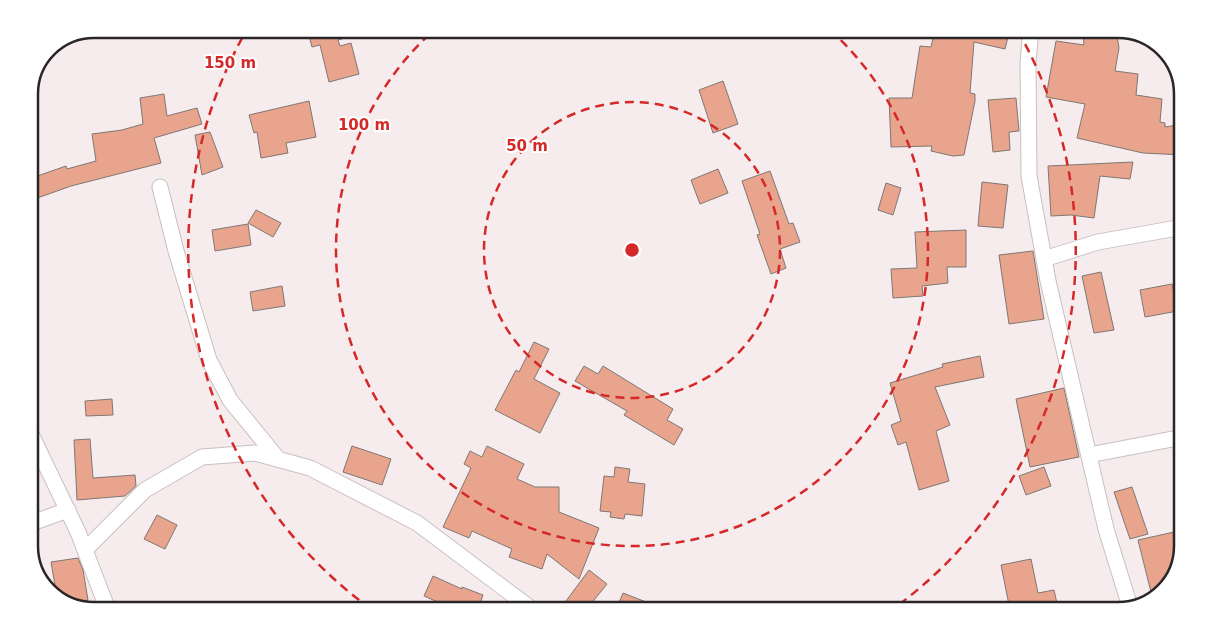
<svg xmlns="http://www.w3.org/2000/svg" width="1212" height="639" font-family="'DejaVu Sans',sans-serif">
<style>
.building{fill:#e8a48c;stroke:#7f7774}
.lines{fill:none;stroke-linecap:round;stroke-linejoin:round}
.street-casing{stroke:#c9bfc0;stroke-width:17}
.street{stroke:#fff;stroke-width:15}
.ring{fill:none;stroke:#d62828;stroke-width:2.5;stroke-dasharray:9 6}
.rim{fill:none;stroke:#2a2627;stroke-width:2.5}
.centre{fill:#d62828;stroke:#fff;stroke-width:2.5}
.ring-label{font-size:15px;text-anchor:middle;font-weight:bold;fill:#d62828;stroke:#fff;stroke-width:4;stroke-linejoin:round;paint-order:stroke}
</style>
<rect width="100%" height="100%" fill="#f6eced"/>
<g class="building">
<path d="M307 29H361V33L338 40 340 46 351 43 359 74 329 82 320 45 312 47Z"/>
<path d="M935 29H1010L1005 49 974 42 970 93 975 94V101L964 155 953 156 931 151 932 146 891 147 889 98H912L920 46 931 47Z"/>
<path d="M1083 29H1116L1119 48 1115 71 1138 74 1136 95 1162 99 1160 122 1165 123V127L1183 124V155L1143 153 1077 138 1085 104 1046 97 1056 41 1084 45Z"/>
<path d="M723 81 738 124 713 133 699 90Z"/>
<path d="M164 94 167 116 197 108 202 124 154 138 161 163 71 186 29 201V179L66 166 67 169 96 161 92 134 122 130 143 124 140 98Z"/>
<path d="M1016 98 1019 131 1009 132 1010 150 993 152 988 100Z"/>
<path d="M309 101 316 137 286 143 288 153 261 158 257 132 254 133 249 115Z"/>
<path d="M210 132 223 167 202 175 195 135Z"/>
<path d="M1133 162 1130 179 1100 176 1094 218 1071 215 1051 216 1048 166Z"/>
<path d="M718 169 728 193 700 204 691 180Z"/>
<path d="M770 171 789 224 793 223 800 242 780 249 786 268 771 274 757 235 760 234 742 181Z"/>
<path d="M982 182 1008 185 1003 228 978 226Z"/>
<path d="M886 183 901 188 893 215 878 210Z"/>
<path d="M256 210 281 223 273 237 248 223Z"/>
<path d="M248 224 251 245 215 251 212 230Z"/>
<path d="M966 230V267H947L948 283 922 286 923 296 893 298 891 269 917 268 915 232Z"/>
<path d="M1033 251 1044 319 1009 324 999 255Z"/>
<path d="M1101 272 1114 330 1094 333 1082 276Z"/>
<path d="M1172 284 1178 311 1145 317 1140 290Z"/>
<path d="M282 286 285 306 253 311 250 292Z"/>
<path d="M534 342 549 349 534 379 560 393 540 433 495 410 516 370 519 372Z"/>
<path d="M980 356 984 377 935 387 950 425 936 431 949 481 919 490 906 442 898 445 891 425 901 421 890 383 943 367 942 364Z"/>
<path d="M584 366 598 374 603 366 673 409 667 420 683 429 674 445 624 415 627 411 575 381Z"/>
<path d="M1064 388 1079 457 1030 467 1016 399Z"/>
<path d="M112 399 113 415 86 416 85 401Z"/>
<path d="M90 439 93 478 135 475 136 486 125 496 77 500 74 440Z"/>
<path d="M352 446 391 459 382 485 343 472Z"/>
<path d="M487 446 524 464 517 479 535 487H559V512L599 528 579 579 547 554 542 569 509 557 512 549 472 531 469 538 443 527 471 468 464 464 470 451 482 457Z"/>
<path d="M615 467 630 469 628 482 645 484 642 516 625 514 624 519 610 517 611 512 600 511 604 476 614 477Z"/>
<path d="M1044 467 1051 486 1026 495 1019 476Z"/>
<path d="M1132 487 1148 534 1130 539 1114 492Z"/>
<path d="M157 515 177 525 165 549 144 539Z"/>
<path d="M1183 530V545L1176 574 1153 600 1138 540Z"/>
<path d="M78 558 83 570 88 600 65 603 57 597 51 562Z"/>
<path d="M1031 559 1038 593 1054 590 1058 608 1010 610 1001 565Z"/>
<path d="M589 570 607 584 586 610H578L566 601Z"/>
<path d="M433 576 462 589V587L483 595 478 610H456L424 596Z"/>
<path d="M623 593 664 609V610H616Z"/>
</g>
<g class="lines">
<defs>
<g id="street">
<path d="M1031 29 1028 62 1029 176 1048 281 1106 529 1130 607"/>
<path d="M160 187 176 251 209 360 230 400 278 459"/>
<path d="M1044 259 1098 242 1183 227"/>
<path d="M29 430 78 532 108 610"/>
<path d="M1089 455 1183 437"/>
<path d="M29 524 68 510"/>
<path d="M85 550 145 490 202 457 255 453 310 468 417 523 533 610"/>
</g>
</defs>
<use href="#street" class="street-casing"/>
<use href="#street" class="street"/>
</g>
<g class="ring">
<circle cx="632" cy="250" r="148"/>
<path d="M830 30A296 296 0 1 1 434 30"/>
<path d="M371 609A444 444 0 0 1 246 31M1018 31A444 444 0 0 1 893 609"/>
</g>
<path d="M0 0H1212V639H0ZM94 38H1118A56 56 0 0 1 1174 94V546A56 56 0 0 1 1118 602H94A56 56 0 0 1 38 546V94A56 56 0 0 1 94 38Z" fill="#fff" fill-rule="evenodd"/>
<path class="rim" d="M94 38H1118A56 56 0 0 1 1174 94V546A56 56 0 0 1 1118 602H94A56 56 0 0 1 38 546V94A56 56 0 0 1 94 38Z"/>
<circle cx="632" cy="250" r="8" class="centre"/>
<g class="ring-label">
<text x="230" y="68">150 m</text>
<text x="364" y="130">100 m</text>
<text x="527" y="151">50 m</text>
</g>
</svg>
